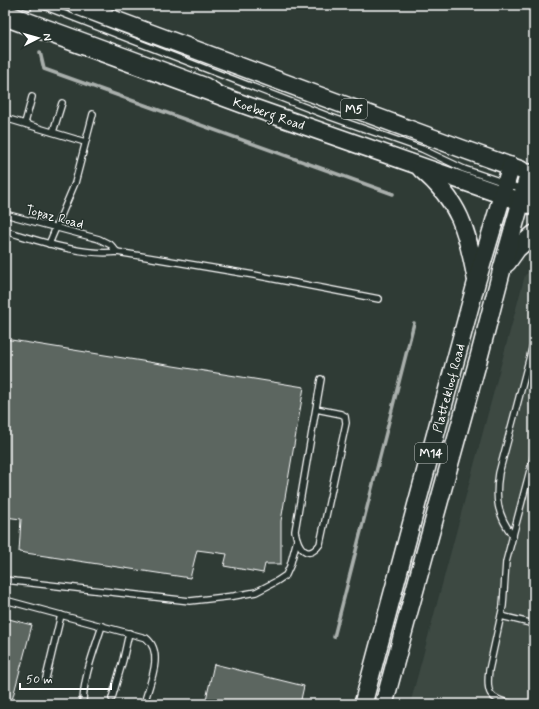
<svg xmlns="http://www.w3.org/2000/svg" width="539" height="709" font-family="Mynerve,sans-serif">
<style>
.built{fill:#3c4842}
.lines{fill:none;stroke-linecap:round;stroke-linejoin:round}
.stream{stroke:#a9afac;stroke-width:3.5}
.building{fill:#5b6661;stroke:#fff}
.service-casing{stroke:#fff;stroke-width:8}
.primary-casing{stroke:#fff;stroke-width:20}
.service{stroke:#26332d;stroke-width:5.5}
.primary{stroke:#26332d;stroke-width:17}
.labels{text-anchor:middle;stroke-width:3;stroke-linejoin:round;paint-order:stroke}
.shield{fill:#26332d;stroke:#bec2c0;stroke-width:1}
.shield-label{font-size:12px;font-weight:bold;fill:#fff}
.street-label{font-size:13px;fill:#fff;stroke:#26332d}
</style>
<rect width="100%" height="100%" fill="#2f3b35"/>
<filter id="ink" filterUnits="userSpaceOnUse"><feTurbulence type="fractalNoise" baseFrequency=".025" numOctaves="2"/><feDisplacementMap in="SourceGraphic" scale="8" xChannelSelector="R" yChannelSelector="G"/><feConvolveMatrix kernelMatrix="1 2 1 2 8 2 1 2 1" color-interpolation-filters="sRGB"/></filter>
<g filter="url(#ink)">
<path class="built" d="M534 269V704H410L525 275Z"/>
<g class="lines">
<g class="stream">
<path d="M40 52 44 69 393 194"/>
<path d="M334 637 414 323"/>
</g>
</g>
<g class="building">
<path d="M14 5H30L32 6 31 11Z"/>
<path d="M5 339 304 387 281 521V564H265L263 573 224 566 227 554 197 550 190 578 19 552 21 519 5 517Z"/>
<path d="M5 618 32 625 11 704H5Z"/>
<path d="M214 664 304 686 300 704H205Z"/>
</g>
<g class="lines">
<defs>
<g id="service">
<path d="M41 5 328 116 422 149 464 169 534 193"/>
<path d="M5 7 207 81 217 87"/>
<path d="M5 118 85 142"/>
<path d="M25 123 32 97"/>
<path d="M53 132 62 103"/>
<path d="M5 214 99 239 111 245 117 252"/>
<path d="M5 231C40 241 81 256 117 252L254 275 379 299"/>
<path d="M49 244 75 183 93 114"/>
<path d="M316 409 341 414 345 416 346 423 320 544C307 562 298 547 295 531L321 379"/>
<path d="M513 536C497 515 495 498 499 473L534 341"/>
<path d="M5 580 190 601 234 596 256 592 277 581 286 575 290 566 297 540"/>
<path d="M5 600 146 638C165 653 149 684 144 704"/>
<path d="M501 616 534 624"/>
<path d="M46 678 61 615"/>
<path d="M112 698 123 660 129 633"/>
<path d="M83 704C83 678 94 651 102 626"/>
<path d="M512 704C489 699 486 693 489 670L503 606 506 562 534 455"/>
</g>
<g id="primary">
<path d="M75 5 460 148 521 170"/>
<path d="M5 17 248 106 534 206"/>
<path d="M421 169C460 202 467 230 476 278"/>
<path d="M507 263 517 249 534 234"/>
<path d="M363 704 477 280 511 166"/>
<path d="M384 704 409 611 479 357 502 269 529 173"/>
</g>
</defs>
<use href="#service" class="service-casing"/>
<use href="#primary" class="primary-casing"/>
<use href="#service" class="service"/>
<use href="#primary" class="primary"/>
</g>
</g>
<g class="labels">
<g class="shield">
<rect x="341" y="99" width="26" height="20" rx="3"/>
<rect x="415" y="443" width="32" height="20" rx="3"/>
</g>
<g class="shield-label">
<text x="354" y="113">M5</text>
<text x="431" y="457">M14</text>
</g>
<g class="street-label">
<text transform="translate(269 113) rotate(19)" y="5">Koeberg Road</text>
<text transform="translate(55 216) rotate(15)" y="5">Topaz Road</text>
<text transform="translate(448 388) rotate(-75)" y="5">Plattekloof Road</text>
</g>
</g>
<rect width="539" height="709" fill="none" stroke="#26332d" stroke-width="20"/>
<rect x="10" y="10" width="519" height="689" fill="none" stroke="#fff" stroke-width="1.5" filter="url(#ink)"/>
<g transform="translate(38 38) rotate(84)" stroke="#26332d" stroke-width="3" paint-order="stroke">
<path d="M0-3L7 15L0 10L-7 15Z" fill="#ffffff"/>
<text y="-6" font-size="11" font-weight="bold" text-anchor="middle" fill="#ffffff">N</text>
</g>
<path d="M20 683v6h91v-6" fill="none" stroke="#ffffff" stroke-width="2"/>
<text x="26" y="683" font-size="12" fill="#ffffff" stroke="#26332d" stroke-width="3" paint-order="stroke">50 m</text>
</svg>
